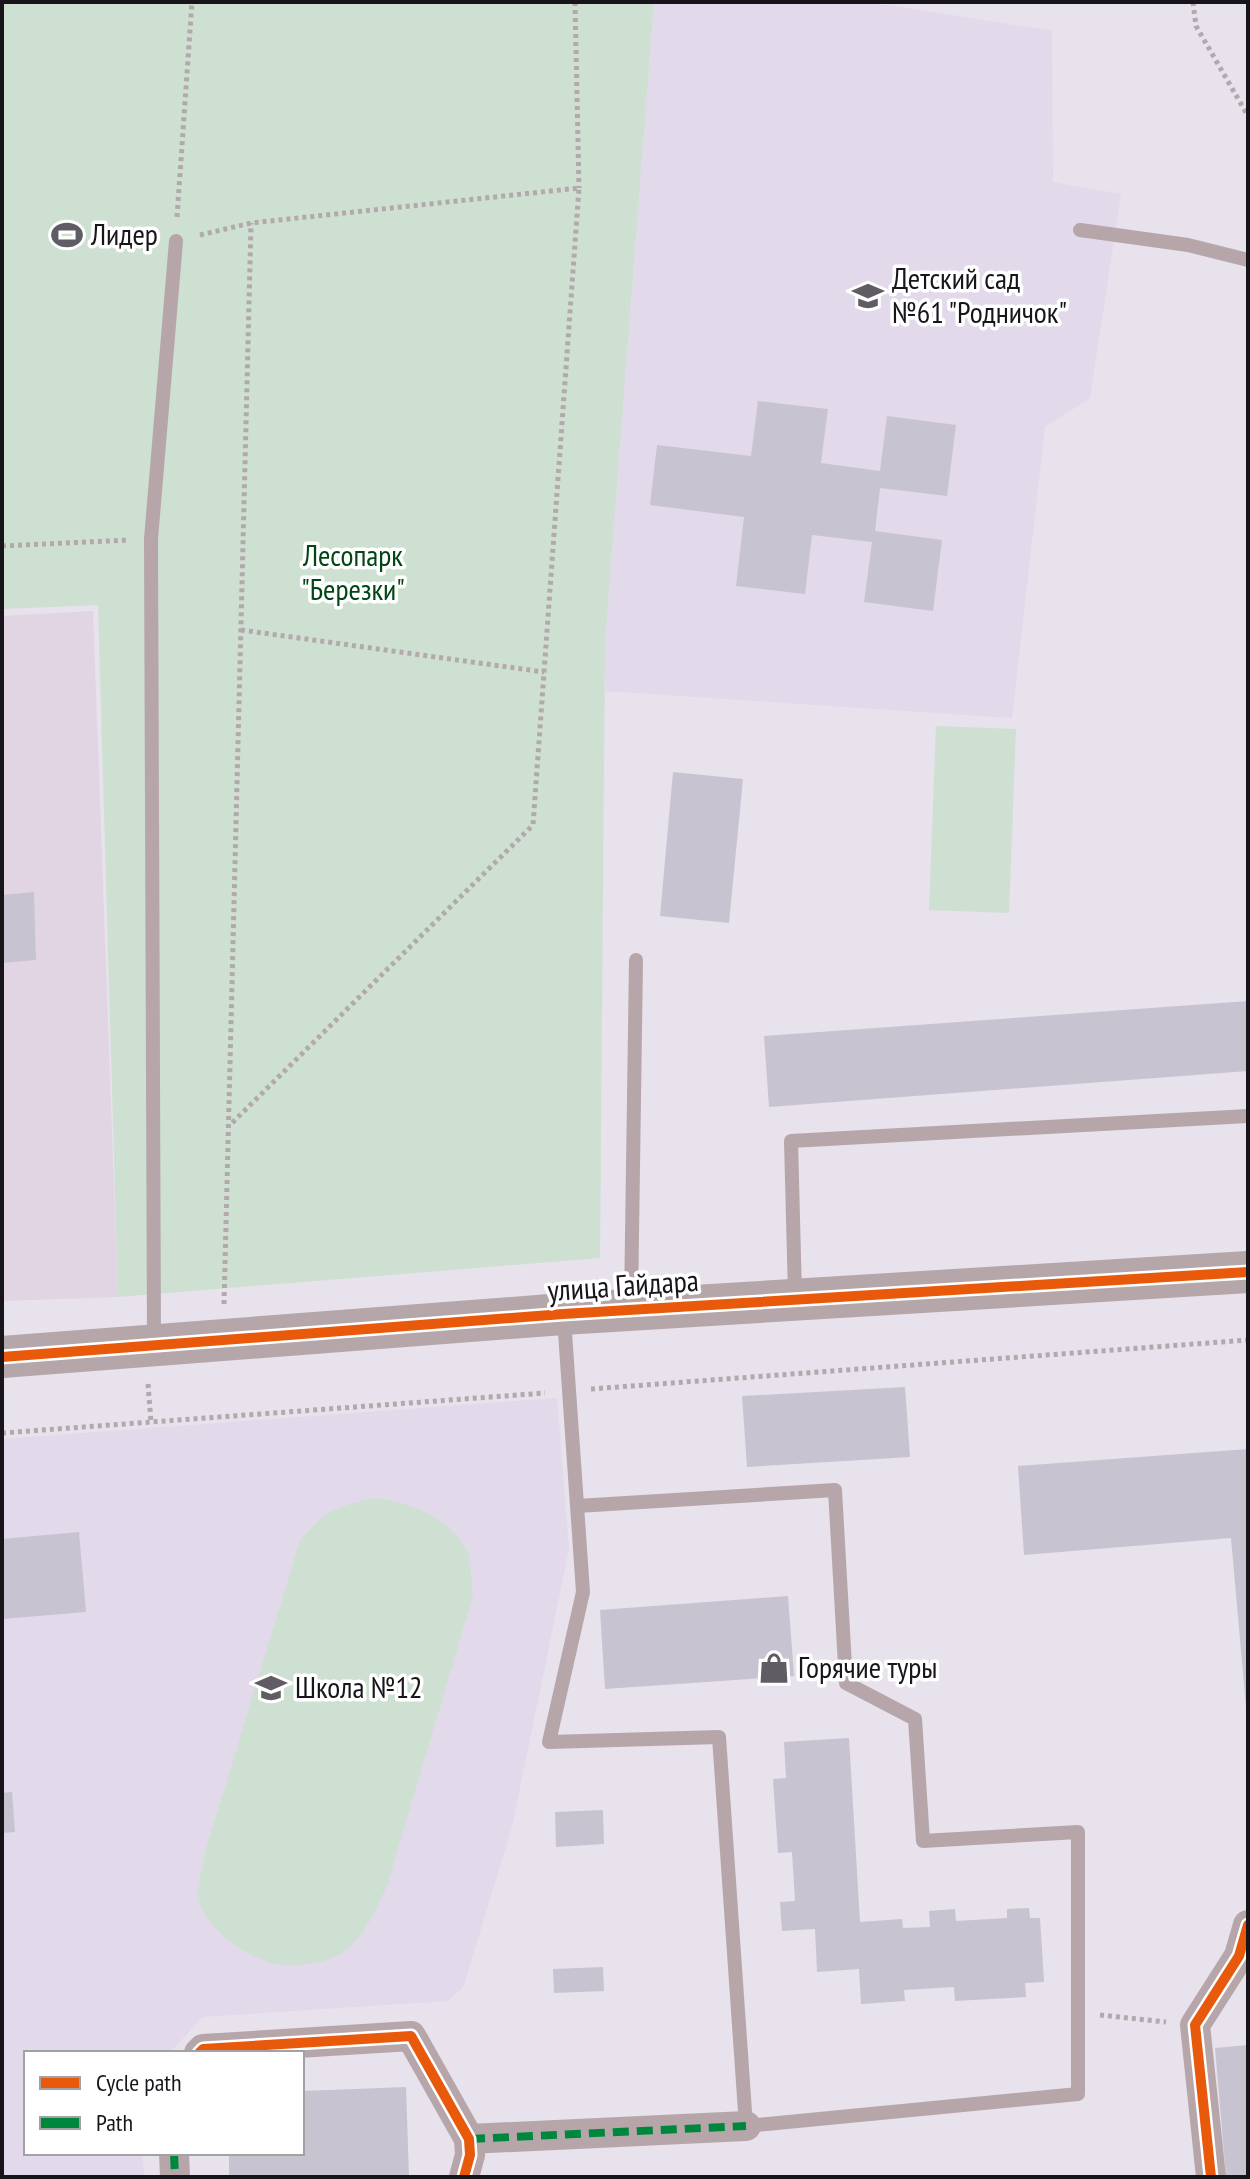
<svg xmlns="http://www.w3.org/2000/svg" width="1250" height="2179" font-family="'PT Sans Narrow',sans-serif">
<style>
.built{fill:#e2d9ea}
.industrial{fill:#e1d5e3}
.green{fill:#cee0d1}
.building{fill:#c8c3d1}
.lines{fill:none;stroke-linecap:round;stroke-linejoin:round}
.path{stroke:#b3a9ad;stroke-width:5;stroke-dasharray:4 4;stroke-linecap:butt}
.lane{stroke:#b6a6aa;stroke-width:14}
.street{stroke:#b6a6aa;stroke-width:30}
.secondary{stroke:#b5a6aa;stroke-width:42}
.quiet{stroke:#00873e;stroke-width:8;stroke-dasharray:16 8;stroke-linecap:butt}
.cycleway-casing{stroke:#fff;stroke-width:15}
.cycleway{stroke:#e8590c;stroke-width:10}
.labels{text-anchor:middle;stroke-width:7;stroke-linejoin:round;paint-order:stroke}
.poi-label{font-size:30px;fill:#17141a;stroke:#fff;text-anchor:start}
.park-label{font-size:30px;fill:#004715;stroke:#fff}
.street-label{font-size:30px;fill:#17141a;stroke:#fff}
</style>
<rect width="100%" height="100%" fill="#e7e2eb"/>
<g class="built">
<path d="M654 2H853L895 6 1052 31 1053 182 1121 194 1090 398 1045 427 1012 718 605 691V643Z"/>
<path d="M557 1398 569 1549 512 1827 463 1988 447 2001 202 2017 170 2053H26V2153H142L144 2175 143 2177H2V1439Z"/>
</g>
<path class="industrial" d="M93 611 118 1297 2 1301V616Z"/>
<g class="green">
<path d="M2 2H654L605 643 600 1258 118 1297 98 605 2 609Z"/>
<path d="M936 726 1016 729 1009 913 929 910Z"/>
<path d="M376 1498C409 1502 451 1518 467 1551 472 1563 471 1583 473 1596L387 1886C376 1908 365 1938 343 1952 325 1964 298 1967 277 1964 249 1960 200 1926 198 1895 198 1882 203 1866 205 1852L300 1540C329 1508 334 1507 376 1498Z"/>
</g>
<g class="building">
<path d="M758 401 828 409 821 463 880 471 887 416 956 425 947 496 880 488 875 531 942 540 933 611 864 602 872 542 812 535 805 594 736 586 744 517 650 505 657 445 751 456Z"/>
<path d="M673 772 743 779 729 923 660 916Z"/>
<path d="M34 892 36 960 2 963V895Z"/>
<path d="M1248 1001V1071L769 1107 764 1036Z"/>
<path d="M905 1387 910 1457 747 1467 742 1396Z"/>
<path d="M1248 1449V1707H1246L1231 1538 1024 1555 1018 1466Z"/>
<path d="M79 1532 86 1612 2 1619V1539Z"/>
<path d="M788 1596 794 1676 605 1689 600 1610Z"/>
<path d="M849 1738 860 1922 902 1919 903 1928 930 1927 929 1911 955 1909 956 1921 1007 1918V1909L1029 1908 1030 1918H1040L1044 1982 1025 1983 1026 1997 955 2001 954 1987 904 1990 905 2001 861 2004 859 1969 817 1972 815 1929 782 1931 780 1902 795 1901 792 1852 778 1853 773 1779 786 1778 784 1742Z"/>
<path d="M12 1792 15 1832 2 1833V1793Z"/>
<path d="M603 1810 604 1844 556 1847 555 1812Z"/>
<path d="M603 1967 604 1991 554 1993 553 1969Z"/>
<path d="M1248 2045V2177H1226L1215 2048Z"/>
<path d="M406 2087 409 2176 229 2177V2153H302V2091Z"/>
</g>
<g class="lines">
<g class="path">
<path d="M575 2 579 188"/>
<path d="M1193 2 1196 26 1248 116"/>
<path d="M177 217 192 2"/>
<path d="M200 235 251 223 579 188 533 825 229 1126"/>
<path d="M2 546 129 540"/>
<path d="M241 630 544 672"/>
<path d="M224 1304 251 223"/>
<path d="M148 1384 151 1422"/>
<path d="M591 1389 1248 1340"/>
<path d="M2 1433 545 1393"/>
<path d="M1100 2015 1166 2022"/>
</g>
<g class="lane">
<path d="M1080 230 1188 245 1248 260"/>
<path d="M795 1295 791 1141 1248 1116"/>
<path d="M631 1305 636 960"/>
<path d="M564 1318 583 1592 549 1742 719 1737 746 2126 1078 2094V1832L923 1841 915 1719 846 1683 835 1490 577 1506"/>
<path d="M154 1342 151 539 176 241"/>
</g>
<g class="street">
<path d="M199 2053 203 2049 411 2036 469 2139 470 2155 464 2177"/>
<path d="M469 2139 746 2126"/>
<path d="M174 2153 175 2177"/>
<path d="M1211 2177 1195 2025 1239 1956 1248 1925"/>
</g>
<path class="secondary" d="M2 1357 563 1314 1248 1272"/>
<g class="quiet">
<path d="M469 2139 746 2126"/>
<path d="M174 2153 175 2177"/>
</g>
<defs>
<g id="cycleway">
<path d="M2 1357 563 1314 1248 1272"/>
<path d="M199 2053 203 2049 411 2036 469 2139 470 2155 464 2177"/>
<path d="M1211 2177 1195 2025 1239 1956 1248 1925"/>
</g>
</defs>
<use href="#cycleway" class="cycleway-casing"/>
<use href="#cycleway" class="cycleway"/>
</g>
<defs>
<symbol id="stadium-bare" viewBox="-9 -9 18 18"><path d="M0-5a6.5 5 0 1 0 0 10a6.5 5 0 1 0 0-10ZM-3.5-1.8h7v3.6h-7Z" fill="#605c63" stroke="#fff" stroke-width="2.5" paint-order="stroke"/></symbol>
<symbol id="school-bare" viewBox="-9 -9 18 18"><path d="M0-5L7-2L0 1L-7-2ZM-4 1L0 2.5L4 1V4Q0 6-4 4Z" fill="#605c63" stroke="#fff" stroke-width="2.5" paint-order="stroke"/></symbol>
<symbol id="shop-bare" viewBox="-9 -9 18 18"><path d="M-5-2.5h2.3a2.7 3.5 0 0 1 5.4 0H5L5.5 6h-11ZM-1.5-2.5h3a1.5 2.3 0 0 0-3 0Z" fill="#605c63" stroke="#fff" stroke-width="2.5" paint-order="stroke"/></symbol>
</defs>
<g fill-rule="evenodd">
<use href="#stadium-bare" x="45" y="213" width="44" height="44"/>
<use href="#school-bare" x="846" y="274" width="44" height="44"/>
<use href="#shop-bare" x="752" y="1646" width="44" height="44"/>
<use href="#school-bare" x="249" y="1666" width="44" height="44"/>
</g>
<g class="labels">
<g class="poi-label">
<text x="91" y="245">Лидер</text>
<text x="892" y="289">Детский сад<tspan x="892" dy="34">№61 "Родничок"</tspan></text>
<text x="798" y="1678">Горячие туры</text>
<text x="295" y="1698">Школа №12</text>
</g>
<g class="park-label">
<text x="353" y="566">Лесопарк<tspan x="353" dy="34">"Березки"</tspan></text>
</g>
<g class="street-label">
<text transform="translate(623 1286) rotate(-4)" y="10">улица Гайдара</text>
</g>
</g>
<rect width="1250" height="2179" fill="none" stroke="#17141a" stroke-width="8"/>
<rect x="24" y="2051" width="280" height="104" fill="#ffffff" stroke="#a2a1a3" stroke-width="2"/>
<rect x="40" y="2077" width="40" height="12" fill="#e8590c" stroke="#a2a1a3" stroke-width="2"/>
<text x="96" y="2091" font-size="24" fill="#17141a">Cycle path</text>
<rect x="40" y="2117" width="40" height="12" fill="#00873e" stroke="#a2a1a3" stroke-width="2"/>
<text x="96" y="2131" font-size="24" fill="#17141a">Path</text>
</svg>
